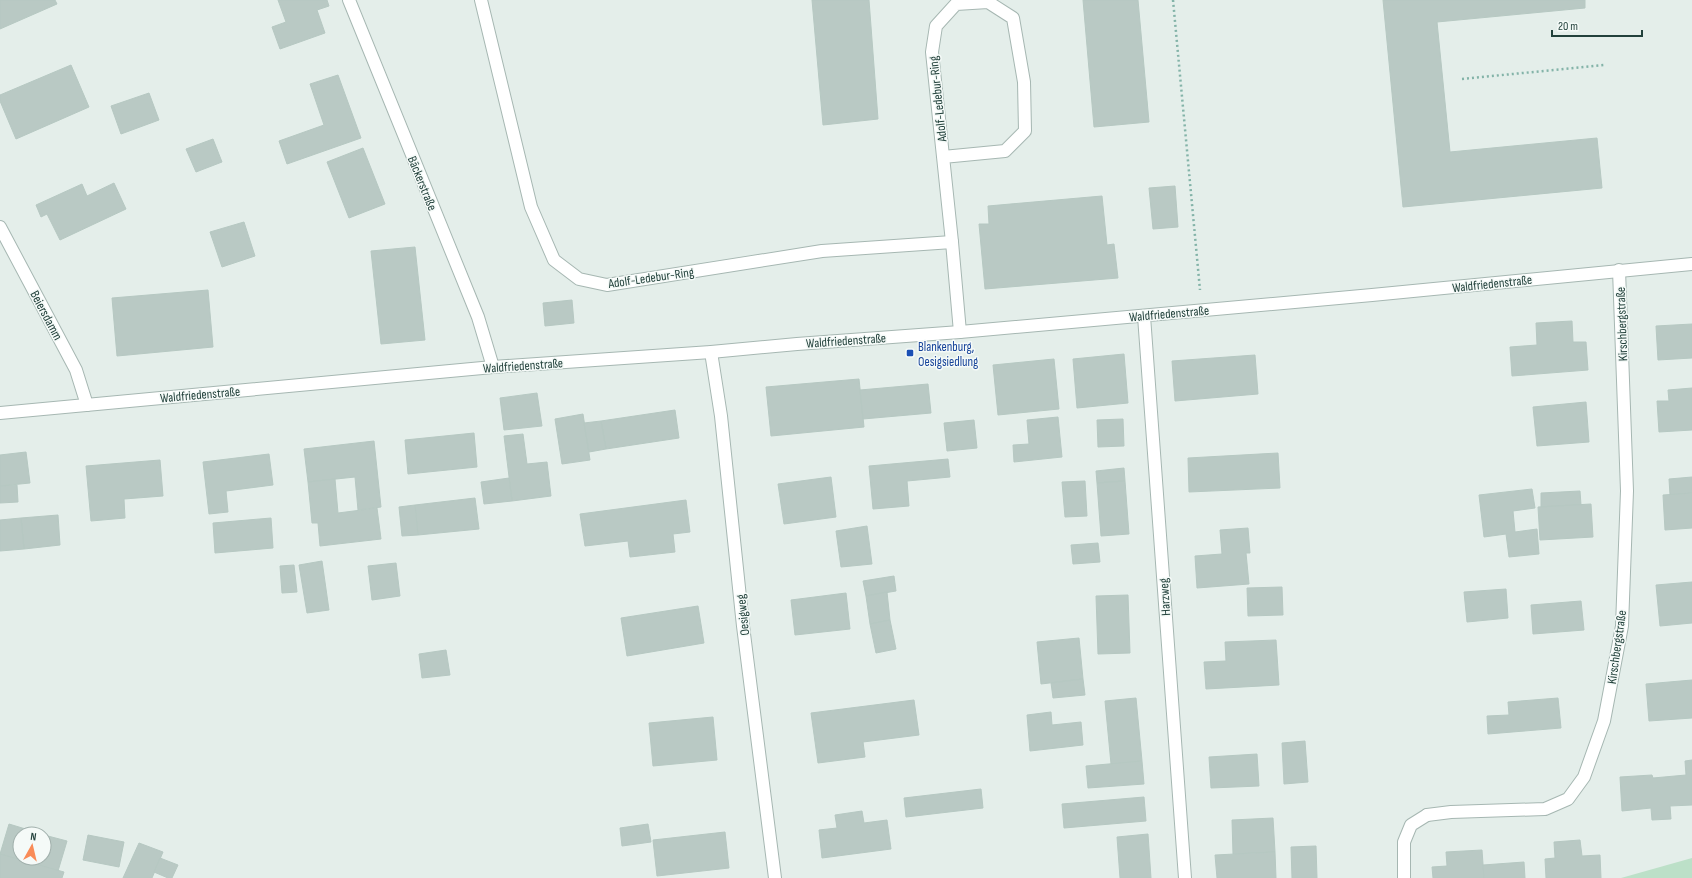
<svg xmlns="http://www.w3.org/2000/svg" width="1692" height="878" font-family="'Sofia Sans Condensed',sans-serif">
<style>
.green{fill:#bce0c8}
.building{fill:#b9c9c4;stroke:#b6c8c2}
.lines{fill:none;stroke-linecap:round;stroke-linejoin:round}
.service-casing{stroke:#a6b7b2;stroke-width:14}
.minor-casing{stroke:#a6b7b2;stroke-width:14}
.path{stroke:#83b3a8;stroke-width:2.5;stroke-dasharray:2 3;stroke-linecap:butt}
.service{stroke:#fff;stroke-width:12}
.minor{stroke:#fff;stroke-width:12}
.transit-dot{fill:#1a4fb4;stroke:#f5faf8;stroke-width:1.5}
.labels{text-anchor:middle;stroke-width:3;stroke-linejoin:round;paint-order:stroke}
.street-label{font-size:13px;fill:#22413b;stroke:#f5faf8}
.transit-label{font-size:13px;fill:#164399;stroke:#f5faf8;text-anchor:start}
</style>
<rect width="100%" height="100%" fill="#e4eeea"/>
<path class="green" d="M1692 858V878H1621Z"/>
<g class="building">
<path d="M0 0H55L57 4 0 29Z"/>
<path d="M278 0H327L329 6 317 10 325 33 280 49 272 27 286 22Z"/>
<path d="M812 0H869L878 119 823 125Z"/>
<path d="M1083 0H1138L1149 122 1094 127Z"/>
<path d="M1383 0H1585V8L1437 22 1450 152 1597 138 1602 188 1403 207Z"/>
<path d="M71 65 89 107 16 139 0 101V95Z"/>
<path d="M338 75 361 138 287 164 279 141 324 125 310 84Z"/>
<path d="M149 93 159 120 121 134 111 106Z"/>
<path d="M213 139 222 162 196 172 186 149Z"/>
<path d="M363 148 385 204 349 218 327 162Z"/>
<path d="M114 183 126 209 60 240 47 214 41 217 36 205 82 184 87 196Z"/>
<path d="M1175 186 1178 227 1153 229 1149 188Z"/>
<path d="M1102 196 1107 245 1114 244 1118 278 985 289 979 224H989L988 206Z"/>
<path d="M244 222 255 256 222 267 210 232Z"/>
<path d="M415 247 425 340 381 344 371 251Z"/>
<path d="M208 290 213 347 117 356 112 298Z"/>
<path d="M572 300 574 323 545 326 543 303Z"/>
<path d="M1572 321 1573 342H1586L1588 370 1512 376 1510 347 1537 345 1536 323Z"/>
<path d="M1692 324V358L1658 360 1656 326Z"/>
<path d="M1124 354 1128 403 1077 408 1073 359Z"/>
<path d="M1255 355 1258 394 1175 401 1172 361Z"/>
<path d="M1054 359 1059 409 998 415 993 365Z"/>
<path d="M859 379 864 427 771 436 766 387Z"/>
<path d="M928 384 931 413 863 419 860 390Z"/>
<path d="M1692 388V430L1659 432 1657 401H1669L1668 390Z"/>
<path d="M537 393 542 426 504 430 500 398Z"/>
<path d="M1586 402 1589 442 1537 446 1533 407Z"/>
<path d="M675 410 679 438 606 449 601 421Z"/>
<path d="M583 414 590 460 562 464 555 419Z"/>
<path d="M1058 417 1062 457 1014 462 1013 445 1029 444 1027 420Z"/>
<path d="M1123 419 1124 446 1098 447 1097 420Z"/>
<path d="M974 420 977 448 947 451 944 423Z"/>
<path d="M601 421 606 449 589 452 584 423Z"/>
<path d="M474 433 477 467 408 474 405 440Z"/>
<path d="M523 434 527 464 547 462 551 496 512 501 504 436Z"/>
<path d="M374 441 381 507 358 510 355 477 308 482 304 449Z"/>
<path d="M26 452 30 483 0 486V455Z"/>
<path d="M1278 453 1280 488 1189 492 1188 458Z"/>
<path d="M269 454 273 485 226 491 228 512 209 514 203 462Z"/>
<path d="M948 459 950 477 907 481 909 506 873 509 869 466Z"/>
<path d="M160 460 163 496 124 499 125 518 91 521 86 466Z"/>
<path d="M1124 468 1125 481 1097 483 1096 471Z"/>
<path d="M831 477 836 517 784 524 778 484Z"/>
<path d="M1692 477V493L1670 495 1669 479Z"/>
<path d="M509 478 512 501 484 504 481 482Z"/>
<path d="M335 479 338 513 377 508 381 539 320 546 318 523H312L308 482Z"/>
<path d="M1085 481 1087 516 1065 517 1062 482Z"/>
<path d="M1125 481 1129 534 1101 536 1097 483Z"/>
<path d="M17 485 18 502 0 503V486Z"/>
<path d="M1532 489 1535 508 1513 511 1515 532 1537 529 1539 554 1509 557 1506 534 1484 537 1479 495Z"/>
<path d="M1580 491 1581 505 1541 507V493Z"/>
<path d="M1692 493V528L1665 530 1663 495Z"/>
<path d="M475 498 479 529 418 535 415 505Z"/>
<path d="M686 500 690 532 673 534 675 552 630 557 628 541 585 546 580 514Z"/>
<path d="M1591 504 1593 537 1540 540 1538 507Z"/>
<path d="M415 505 418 535 402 536 399 507Z"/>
<path d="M58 515 60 545 24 549 21 518Z"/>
<path d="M21 518 24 549 0 551V520Z"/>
<path d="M271 518 273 548 215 553 213 523Z"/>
<path d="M867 526 872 564 841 567 836 531Z"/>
<path d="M1248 528 1250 553H1246L1249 584 1197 588 1195 556 1222 554 1220 530Z"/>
<path d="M1098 543 1100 562 1073 564 1071 545Z"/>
<path d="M322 561 329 610 307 613 299 565Z"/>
<path d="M396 563 400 596 372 600 368 566Z"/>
<path d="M294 565 297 592 282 593 280 566Z"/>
<path d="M894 576 896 591 866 596 863 581Z"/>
<path d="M1692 582V623L1660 626 1656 585Z"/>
<path d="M1282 587 1283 615 1248 616 1247 588Z"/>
<path d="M1506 589 1508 618 1467 622 1464 592Z"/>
<path d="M887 592 890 620 870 624 866 596Z"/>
<path d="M846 593 850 629 795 635 791 600Z"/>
<path d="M1128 595 1130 653 1098 654 1096 596Z"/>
<path d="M1581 601 1584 630 1533 634 1531 605Z"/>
<path d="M698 606 704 643 627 656 621 618Z"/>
<path d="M890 620 896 649 876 653 870 624Z"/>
<path d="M1079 638 1083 679 1041 684 1037 642Z"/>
<path d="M1276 640 1279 685 1206 689 1204 662 1226 661 1225 642Z"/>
<path d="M446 650 450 675 422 678 419 654Z"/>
<path d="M1083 679 1085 695 1053 698 1051 683Z"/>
<path d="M1692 680V718L1649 721 1646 684Z"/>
<path d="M1136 698 1142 761 1111 764 1105 701Z"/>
<path d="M1558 698 1561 728 1488 734 1487 716 1509 715 1508 702Z"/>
<path d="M914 700 919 735 863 742 865 757 818 763 811 713Z"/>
<path d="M1051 712 1052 725 1081 722 1083 745 1030 751 1027 715Z"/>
<path d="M713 717 717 760 653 766 649 723Z"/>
<path d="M1305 741 1308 782 1284 784 1282 743Z"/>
<path d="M1257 754 1259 786 1211 788 1209 757Z"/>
<path d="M1692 760V805L1670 806 1671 819 1652 820 1651 808 1622 811 1620 777 1652 775 1653 778 1686 775 1685 761Z"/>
<path d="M1142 761 1144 784 1088 788 1086 766Z"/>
<path d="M981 789 983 808 906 817 904 798Z"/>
<path d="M1144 797 1146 821 1064 828 1062 804Z"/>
<path d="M862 811 864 823 887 820 891 849 822 858 819 830 837 828 835 815Z"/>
<path d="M1273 818 1275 852 1233 854 1232 820Z"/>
<path d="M9 824 42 834H20V858H44V835L67 841 58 871 0 854Z"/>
<path d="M648 824 651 842 622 846 620 828Z"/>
<path d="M725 832 729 868 657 876 653 840Z"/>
<path d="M1148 834 1151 878H1120L1117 837Z"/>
<path d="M88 835 124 842 119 867 83 860Z"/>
<path d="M1580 840 1582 856 1600 855 1601 878H1546L1545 859 1555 858 1554 842Z"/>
<path d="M139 843 163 852 152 878H123Z"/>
<path d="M1316 846 1317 878H1292L1291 847Z"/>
<path d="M1482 850 1484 878H1433L1432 867 1447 866 1446 852Z"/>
<path d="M1275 852 1276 878H1217L1215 855Z"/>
<path d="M0 854 64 872 62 878H0Z"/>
<path d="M160 858 178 865 172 878H168L154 872Z"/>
<path d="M1524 862 1525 878H1484L1483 865Z"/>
</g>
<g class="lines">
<defs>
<path id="service" d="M1404 878V842L1411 825 1427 815"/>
<g id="minor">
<path d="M349 0 478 317 493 367"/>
<path d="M481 0 531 207 554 260 579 279 607 285 822 251 952 242 960 332"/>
<path d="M943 157 1005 151 1025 131 1024 82 1013 18 988 2 956 4 936 26 932 52 952 242"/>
<path d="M0 227 76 370 87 405"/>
<path d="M1144 316 1185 878"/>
<path d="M711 352 721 416 743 626 775 878"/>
<path d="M0 413 493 367 711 352 797 344 960 332 1372 295 1692 264"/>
<path d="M1427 815 1451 812 1545 809 1568 799 1584 777 1604 721 1622 626 1627 491 1619 270"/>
</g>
</defs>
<use href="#service" class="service-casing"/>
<use href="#minor" class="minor-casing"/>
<g class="path">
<path d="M1173 0 1200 290"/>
<path d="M1462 79 1604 65"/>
</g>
<use href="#service" class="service"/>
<use href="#minor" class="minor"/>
</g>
<rect class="transit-dot" x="906" y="349" width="8" height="8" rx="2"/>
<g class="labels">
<g class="street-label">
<text transform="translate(937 99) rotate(-96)" y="5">Adolf-Ledebur-Ring</text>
<text transform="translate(423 183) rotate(68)" y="5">Bäckerstraße</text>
<text transform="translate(651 277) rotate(-8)" y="5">Adolf-Ledebur-Ring</text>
<text transform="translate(1492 283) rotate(-6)" y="5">Waldfriedenstraße</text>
<text transform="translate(1169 313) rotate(-5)" y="5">Waldfriedenstraße</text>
<text transform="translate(47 315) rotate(62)" y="5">Beiersdamm</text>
<text transform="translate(1621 324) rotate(-92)" y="5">Kirschbergstraße</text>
<text transform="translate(846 340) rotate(-4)" y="5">Waldfriedenstraße</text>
<text transform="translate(523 365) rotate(-4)" y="5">Waldfriedenstraße</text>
<text transform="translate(200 394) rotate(-5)" y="5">Waldfriedenstraße</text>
<text transform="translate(1164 597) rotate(-94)" y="5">Harzweg</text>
<text transform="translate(742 615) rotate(-96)" y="5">Oesigweg</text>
<text transform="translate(1616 647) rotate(-82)" y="5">Kirschbergstraße</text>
</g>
<g class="transit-label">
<text x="918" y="351">Blankenburg,<tspan x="918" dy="15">Oesigsiedlung</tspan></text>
</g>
</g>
<g transform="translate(32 846) rotate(8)"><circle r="19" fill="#f5faf8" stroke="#a1b0ac"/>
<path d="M0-3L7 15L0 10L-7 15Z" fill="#f98b57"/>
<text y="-6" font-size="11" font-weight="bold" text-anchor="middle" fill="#22413b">N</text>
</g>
<path d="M1552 30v6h90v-6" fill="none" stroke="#22413b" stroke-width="2"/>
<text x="1558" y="30" font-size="12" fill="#22413b" stroke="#f5faf8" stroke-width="3" paint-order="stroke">20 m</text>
</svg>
